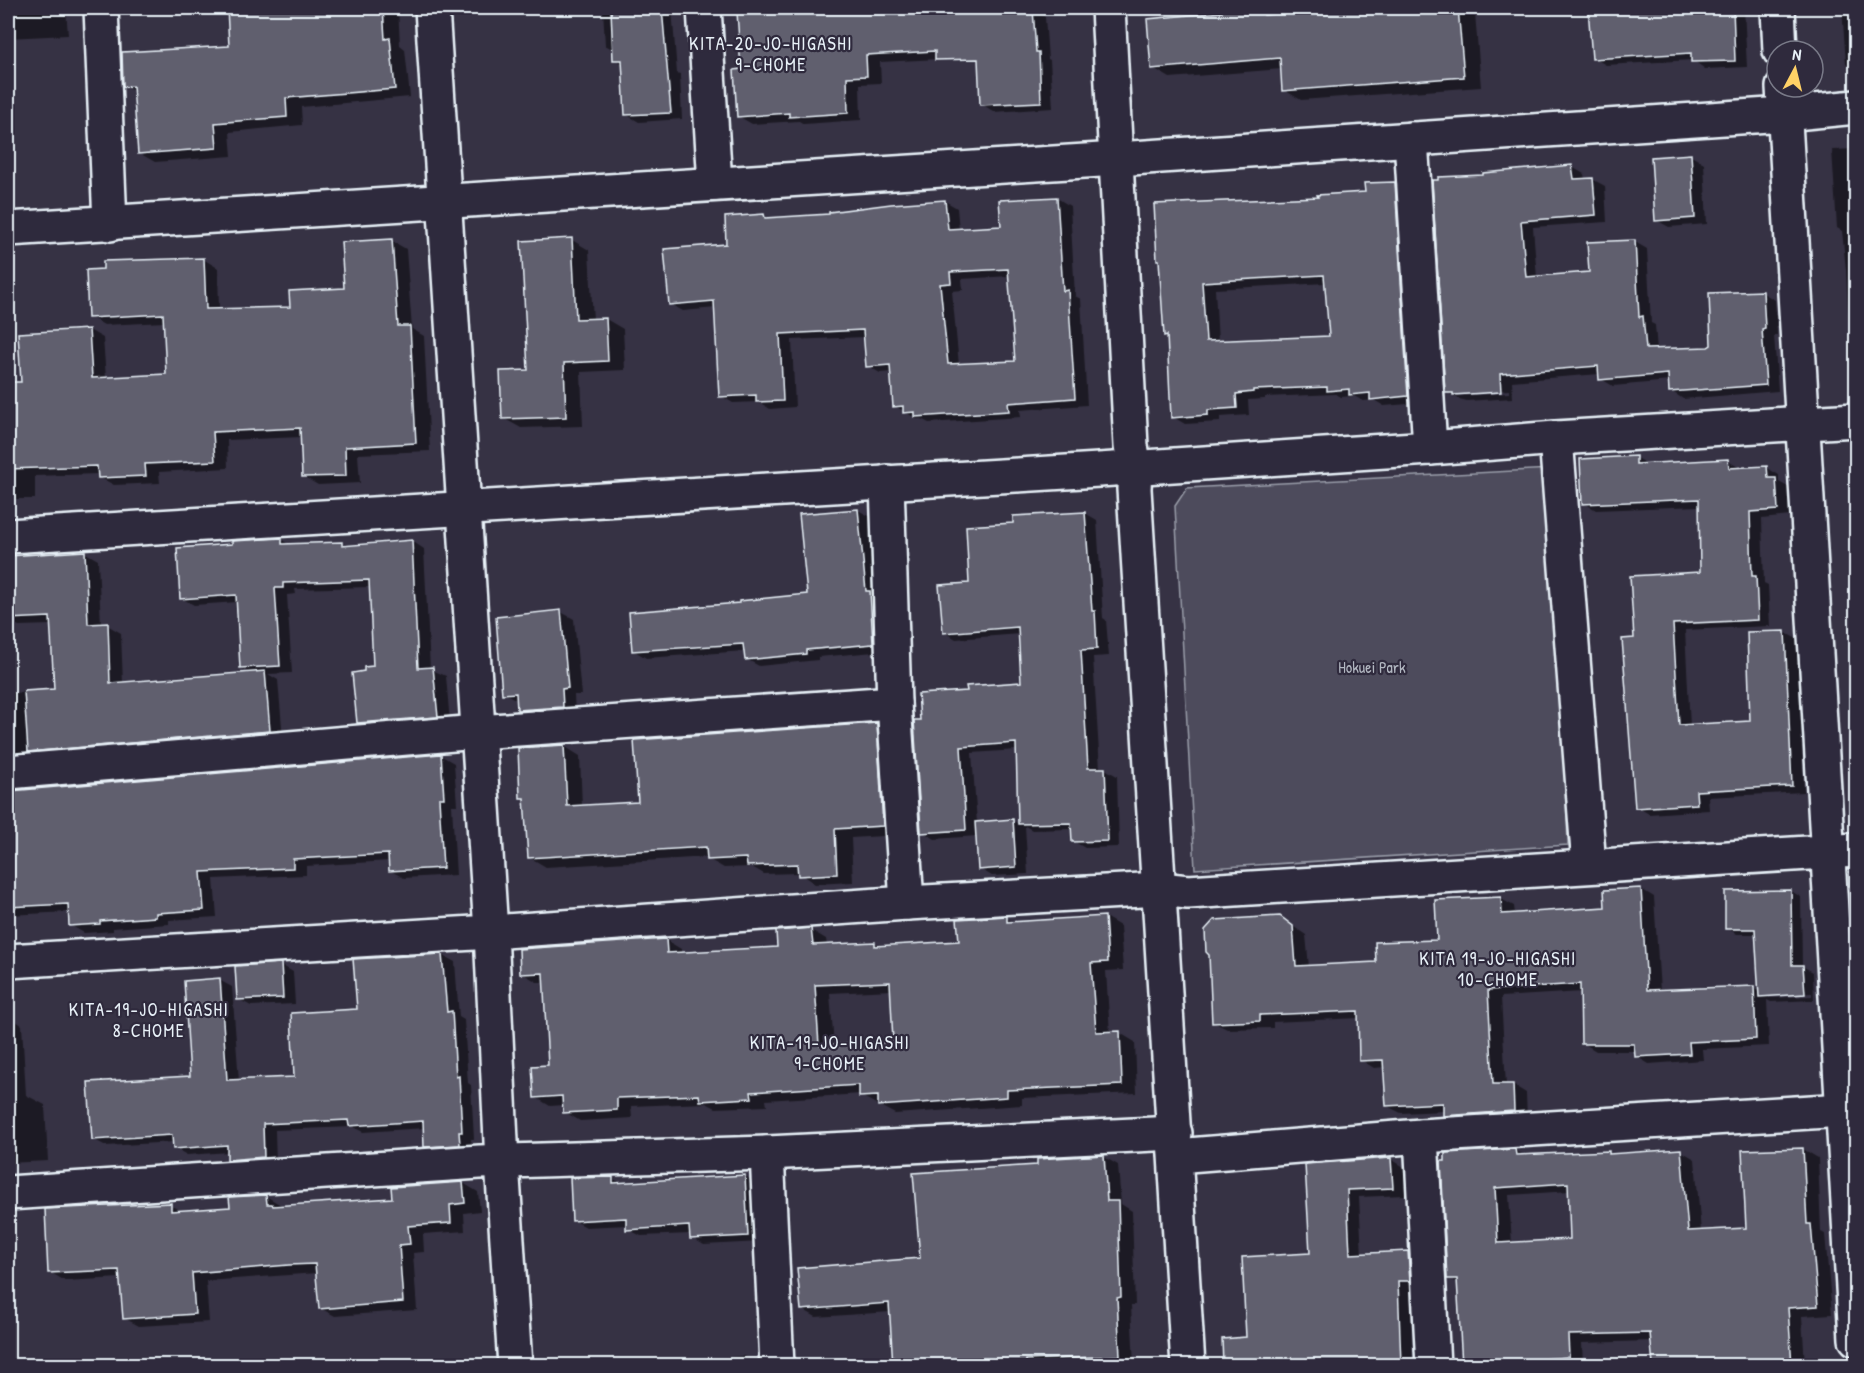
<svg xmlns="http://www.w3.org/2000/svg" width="1864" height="1373" font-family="'Patrick Hand',sans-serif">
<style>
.green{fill:#4d4b5c;stroke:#9a9eaa;stroke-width:1.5}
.shadow{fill:#0007;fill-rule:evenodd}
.building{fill:#605e6e;stroke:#e8f1f8;stroke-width:1.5;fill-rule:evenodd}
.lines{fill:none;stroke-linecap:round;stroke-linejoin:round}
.minor-casing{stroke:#e8f1f8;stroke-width:38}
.minor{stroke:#2f2a3d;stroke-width:33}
.labels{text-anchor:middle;stroke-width:4.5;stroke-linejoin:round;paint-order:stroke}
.park-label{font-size:16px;fill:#b2b7c1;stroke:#2f2a3d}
.neighbourhood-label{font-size:18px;letter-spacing:1.5px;fill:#e8f1f8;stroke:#2f2a3d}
</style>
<rect width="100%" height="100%" fill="#363244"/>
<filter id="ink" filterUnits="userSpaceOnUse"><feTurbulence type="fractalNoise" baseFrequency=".0167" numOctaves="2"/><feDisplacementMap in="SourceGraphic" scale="12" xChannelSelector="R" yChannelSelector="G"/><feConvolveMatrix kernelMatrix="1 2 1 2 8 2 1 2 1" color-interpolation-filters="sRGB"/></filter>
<g filter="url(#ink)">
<path class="green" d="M1553 469 1568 845 1195 869 1175 506 1187 488Z"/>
<g class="shadow">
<path d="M8 8H66L68 35 8 38Z"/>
<path d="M229 8H398L400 45 405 49 410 97 301 107 302 125 230 132 232 156 155 162 139 153 135 92 125 86 231 48Z"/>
<path d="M519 8H672L677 73 680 74 682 119 639 122 627 115 624 65 615 59 614 50 605 45 603 9 529 13Z"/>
<path d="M737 8H934L939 59 880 62 881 83 860 84 861 120 804 124 799 121 752 124 738 116 743 71Z"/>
<path d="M975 8H1040V14L1045 17 1048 59 1050 60 1053 108 994 112 982 104Z"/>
<path d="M1264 8 1276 15 1378 8H1465L1475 13 1481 87 1301 100 1284 90 1282 69 1170 78 1153 68Z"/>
<path d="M1590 8H1744L1747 67 1705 69 1693 60 1606 65 1594 58Z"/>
<path d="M1842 8H1856V70L1846 64Z"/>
<path d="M1856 149V360L1850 357 1846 270 1842 231 1837 228 1832 150Z"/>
<path d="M1691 156 1704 163 1707 224 1669 227 1656 220Z"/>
<path d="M1572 167 1584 174 1585 180 1592 179 1605 186 1607 222 1533 227 1537 278 1591 274 1635 242 1647 249 1651 323 1655 325 1657 350 1709 348 1763 293 1775 300 1777 335H1774L1778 391 1683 399 1671 391 1670 381 1613 386 1601 379 1600 374 1512 381 1513 398 1467 401 1459 399 1447 392 1485 177ZM1509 390V393L1457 396V393Z"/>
<path d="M1394 183 1407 190 1420 403 1384 406 1374 400 1363 401 1354 396 1341 397 1336 394 1265 397V399L1248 400 1249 415 1220 417V422L1185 424 1173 417 1168 336 1166 335 1161 261 1319 198 1366 194ZM1326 283 1330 337 1218 342 1215 289Z"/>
<path d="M1057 198 1070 206 1075 296 1081 299 1087 405 1020 410 1021 417 929 423 921 419H917L895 406 892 372 880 373 868 366 865 337 792 340 795 407 770 409 759 402 733 403 721 396 716 308 683 311 670 304 728 245 764 216 770 219 831 215 945 201 957 208 959 230 1002 228 1001 202ZM1010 276 1017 362 959 365 952 291 963 290 962 279Z"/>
<path d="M572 240 589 250 593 320 606 319 623 329 625 370 581 372 583 426 521 428 503 418 529 372Z"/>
<path d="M392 241 406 249 412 329 424 336 430 451 358 454 360 483 318 485 304 477 302 437 227 440 228 468 159 472 160 483 114 485 99 477V474L35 476V499H8V384L22 383 19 335 89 330 103 338 106 378 167 375 165 322 104 325 90 317 203 259 218 268 219 310 291 308 346 290Z"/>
<path d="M1636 458 1649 465 1728 461 1740 468H1767L1779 475V482L1788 487 1790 516 1762 519 1764 583 1768 585 1770 626 1685 630 1690 726 1751 722 1784 632 1797 639 1804 792 1708 797 1709 810 1649 814 1637 807 1635 640 1702 573 1700 506 1596 510 1584 503Z"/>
<path d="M858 510 871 517 886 651 818 657V660L759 666 746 659 745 651 646 658 633 650 741 604 809 596Z"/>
<path d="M1085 513 1097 520 1103 618 1106 620 1109 656 1093 657 1100 769H1105L1117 776 1119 847 1085 848 1073 841V829L1032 830 1025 826 1028 874 992 876 980 869 977 836 935 839 923 832 921 721 968 692 1023 683 1020 634 956 639 944 632 970 584 1015 525ZM1017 750 1020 825 1012 820 977 823 972 753Z"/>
<path d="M1856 537V583L1852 580 1850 538Z"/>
<path d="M282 540 290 545 341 543 347 547 412 541 424 549 430 669 446 676 450 723 371 730 358 723 366 673 374 668 371 587 295 589 296 594 287 595 292 673 268 674 278 680 283 738 8 768V663L10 693 55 691 52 625 19 626 8 620V557L84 552 98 560 101 625H107L121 633 123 684 252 674 241 668 238 602 194 605 181 598Z"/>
<path d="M561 612 574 619 581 695H574L575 714 531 717 518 710 517 700 504 693 498 618Z"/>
<path d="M876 725 892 734 899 835 851 838 853 882 815 884 799 873 764 874 752 867 724 868 708 859V857L546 867 529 857 525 799 522 797 564 746 580 756 582 807 640 803Z"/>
<path d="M440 755 454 763 457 805H452L456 875 404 878 391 871 390 861 306 866V875L214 879 217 917 169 920V924L113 928V931L84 933 70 925V912L8 915V792Z"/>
<path d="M1641 889 1654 897 1660 991 1753 988 1760 992 1757 934H1737L1727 928 1791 891 1801 897 1802 966 1813 972 1814 1000 1771 1002 1767 1000 1769 1046 1702 1049 1703 1060 1649 1064 1636 1056V1051H1596L1583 1043 1582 992 1501 997 1506 1085H1513L1526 1093 1527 1118 1458 1123 1445 1115V1111L1401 1113 1387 1106 1385 1067 1374 1068 1361 1060 1360 1018 1273 1022V1028L1227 1029 1213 1022 1279 917 1306 935 1309 967 1377 964 1439 941 1501 899 1514 906 1515 914 1607 909ZM1812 993V996L1769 998V995Z"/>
<path d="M1105 917 1120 926 1123 970 1106 971 1110 1033H1120L1135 1042 1137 1093 1022 1098V1105L895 1114 861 1096V1094L766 1100 767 1106 716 1108 706 1103 631 1106 632 1118 580 1121 565 1112 564 1105 550 1106 535 1097 550 1066 545 982H537L522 973 666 940 681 949V954L779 949 811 930 826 939 827 946 875 943 882 947 960 942 1006 918 1015 923ZM892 990 895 1044 834 1046 830 993Z"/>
<path d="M442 955 455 962 459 1017 464 1020 468 1083 471 1085 474 1139H471L472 1151 438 1153 426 1146 425 1128 363 1132 353 1127 275 1130 276 1164 241 1166 229 1159V1152L187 1155 174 1148V1142L106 1146 93 1139 192 1077 219 980 232 987 239 1081 296 1078 359 1010Z"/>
<path d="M281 965 293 972 295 1004 251 1006 238 999Z"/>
<path d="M8 1016 22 1025 26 1095 45 1105 48 1161 8 1163Z"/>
<path d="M1803 1149 1818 1158 1821 1232 1825 1234 1832 1314 1802 1316 1805 1366H1654L1652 1341 1582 1343 1583 1364 1463 1366 1459 1284 1449 1278 1443 1162 1515 1150 1525 1156 1609 1152 1614 1155 1681 1151 1695 1159 1701 1232 1747 1229 1743 1152ZM1570 1191 1572 1241 1512 1244 1509 1195Z"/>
<path d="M1104 1157 1118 1165 1121 1204 1132 1211 1135 1305H1131L1134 1364 895 1366 891 1312 816 1317 802 1309 921 1260 1039 1166Z"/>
<path d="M1391 1159 1404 1167 1405 1195 1359 1197 1362 1255 1408 1253 1421 1260 1422 1287 1410 1288 1413 1366H1225L1223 1340 1248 1339 1311 1255 1307 1166Z"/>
<path d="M745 1176 758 1184 761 1242 704 1245 692 1238 691 1234 641 1236 628 1229V1225L586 1227 573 1220 612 1178 622 1184Z"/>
<path d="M463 1183 478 1192 480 1211 464 1213 465 1231 423 1234 424 1252 413 1253 417 1310 335 1316 320 1308 317 1273 206 1281 209 1322 139 1326 124 1318 121 1278 65 1281 50 1272 170 1205 183 1212 231 1208 266 1196 281 1205V1207L393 1199Z"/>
<path d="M744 1356 756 1363V1366H701V1359Z"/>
</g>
<g class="building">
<path d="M227 8H383L385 39 390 38 395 89 286 98 287 117 215 123 217 148 138 154 133 86 123 87 122 52 229 46Z"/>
<path d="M662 8 671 113 625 115 622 60H613L611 9Z"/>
<path d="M791 8H952V14L1033 9 1036 52H1039L1041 102 980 105 978 59 935 60V51L866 55 867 76 847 77 848 113 789 117V113L737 117 734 70 741 69 737 12Z"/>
<path d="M1254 8H1264V15L1358 8H1458L1464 77 1282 91 1280 58 1151 69 1147 19 1222 12V9Z"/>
<path d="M1588 8H1733L1735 61 1691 62V53L1592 59Z"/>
<path d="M1691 154 1695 218 1655 221 1651 157Z"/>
<path d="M1572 165 1574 179 1593 178 1596 215 1521 221 1526 277 1589 272 1587 242 1635 240 1639 317 1643 316 1646 349 1708 347 1711 345 1709 293 1763 291 1765 328 1762 329 1766 385 1669 392 1668 374 1599 380 1598 366 1500 374 1501 392 1453 395V393H1445L1432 180H1438V177L1483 175V173Z"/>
<path d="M1395 182 1408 396 1370 400V393L1349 395V389L1327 391V387L1253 390V392L1236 394 1237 408 1208 410V415L1171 418 1167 335 1164 336 1159 260H1157L1154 204 1318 197 1317 195 1365 192 1364 183ZM1324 275 1329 336 1206 341 1202 282Z"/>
<path d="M1057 197 1063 291 1068 290 1075 398 1008 403 1009 411 915 417V412L903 413V406L893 407 890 365 866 367 863 330 780 334 783 401 756 402V395L719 397 714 301 669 305 664 249 726 244 725 217 764 214 765 218 829 214V212L891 204 945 200 948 229 1001 226 999 200ZM1008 269 1015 361 948 364 940 284 951 283 950 272Z"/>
<path d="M572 238 576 319 606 318 608 361 564 363 566 417 502 419 500 371 528 370 521 241Z"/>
<path d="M392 239 398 326H410L416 443 345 447 346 476 302 477 300 428 213 432 215 461 145 464 146 476 98 478 97 466 8 469V382H21L18 333 89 329 92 378 166 374 163 314 88 318 86 270 103 269V261L204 258 206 309 290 307 289 291 344 288 341 242Z"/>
<path d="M1636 456V464L1728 459 1729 468 1767 466 1768 478H1776L1778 510 1750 512 1752 576H1756L1758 620 1673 624 1679 725 1750 721 1747 632 1785 631 1792 786 1696 791 1697 804 1635 808 1622 639 1634 638 1630 576 1700 572 1699 499 1582 504 1580 459Z"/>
<path d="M858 509 866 591H870L873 644 806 650V654L745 660 743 644 632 651 629 612 739 603V601L807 594 799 514Z"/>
<path d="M1085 512 1092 611H1095L1097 649 1081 650 1088 768H1105L1108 841 1072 842 1071 823 1018 824 1016 743 961 747 966 830 921 833 914 720H920L918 694 967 691 966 686 1021 682 1018 627 943 633 939 585 969 583 966 526 1013 523V516Z"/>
<path d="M282 538V544L342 542V546L412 540 418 668 433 667 438 717 357 723 352 673 364 671V667L373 666 369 580 283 583V588H275L280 666 240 668 236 595 180 599 177 548 232 544V541Z"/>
<path d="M85 551 88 624 108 623 110 683 265 671 270 731 28 752 24 691 54 689 50 617 8 619V556Z"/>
<path d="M561 610 568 688 562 689 563 707 517 710 516 693 502 694 496 617Z"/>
<path d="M877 723 883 826 835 829 837 874 798 876 797 864 747 866 746 858 707 860 706 847 528 858 524 798H520L518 748 564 745 567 806 638 802 634 740Z"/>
<path d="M441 754 444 798H439L443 868 389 871 388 854 293 859V868L201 872 204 910 156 913V917L100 921V924L69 926 68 904 8 907V832H12L10 791Z"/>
<path d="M1013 819 1016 867 978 870 975 822Z"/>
<path d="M1641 888 1647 990 1754 986 1756 1039 1689 1042 1690 1054 1635 1057 1634 1044H1581L1580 984 1488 990 1493 1084H1513L1514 1111 1443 1116V1103L1386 1106 1383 1060 1359 1061 1358 1011 1260 1015V1021L1212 1023 1209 955 1206 952 1205 930 1214 920 1280 916 1293 926 1296 966 1376 962 1375 942 1437 940 1435 900 1501 897 1502 914 1605 907 1604 890Z"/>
<path d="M1791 890 1792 965H1803L1805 994 1759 997 1755 929H1725V891Z"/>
<path d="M1007 916V922L1105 916 1108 962 1091 963 1096 1032 1120 1031 1122 1085 1007 1090V1097L878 1106V1096L859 1097V1085L751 1092 752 1098 700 1101 699 1095 617 1098V1110L563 1113 562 1096 534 1098 532 1066 548 1065 543 973 520 974 519 949 666 939 667 953 777 947 776 931 811 928 813 945 875 942V946L959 941 957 919ZM890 982 893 1042 819 1045 815 985Z"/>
<path d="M442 954 447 1012 452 1011 456 1077 459 1076 462 1132H459L460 1145 424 1147 423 1121 349 1126 348 1120 263 1124 264 1157 227 1160V1145L173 1149 172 1135 92 1140 88 1082 190 1076 184 981 220 978 227 1080 294 1077 291 1013 357 1009 353 959Z"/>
<path d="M281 963 283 998 237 1000 235 966Z"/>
<path d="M1803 1148 1807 1224H1811L1818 1306 1788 1308 1792 1365H1653L1650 1333 1568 1335 1569 1357 1542 1359V1365H1462L1457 1279H1447L1441 1161H1445V1153L1515 1149 1516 1155 1609 1151V1154L1681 1149 1688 1231 1746 1228 1742 1150ZM1568 1183 1570 1239 1498 1243 1495 1188Z"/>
<path d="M1104 1155 1107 1201H1118L1121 1297 1117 1298 1120 1356 1026 1360V1365H893L889 1303 801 1310 797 1268 920 1258 913 1173 1037 1165V1159Z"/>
<path d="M1391 1158 1393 1188 1347 1190 1350 1254 1408 1251 1410 1281H1398L1401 1365H1223L1222 1339 1246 1337 1242 1257 1310 1253 1305 1164Z"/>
<path d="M745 1175 748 1236 690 1239 689 1226 626 1230V1218L572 1221 570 1178 613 1177V1183Z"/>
<path d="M463 1182 465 1203 450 1205 451 1223 408 1226 410 1244 399 1245 403 1302 319 1309 315 1264 289 1265 192 1273 195 1314 123 1319 119 1270 48 1273 45 1209 171 1203V1211L230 1207 229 1197 266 1195 267 1204H272L273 1206 392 1198 391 1187Z"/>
</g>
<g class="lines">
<defs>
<g id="minor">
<path d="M101 8 110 224"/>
<path d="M432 8 491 932 502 1162 515 1366"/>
<path d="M704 8 715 184"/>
<path d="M1108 8 1131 446 1135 467 1134 489 1188 1366"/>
<path d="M1778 8 1780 51"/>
<path d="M1783 87 1856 1339"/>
<path d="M1411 139 1430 448"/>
<path d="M8 229 1117 159 1784 114 1856 107"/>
<path d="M1556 438 1589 866"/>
<path d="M887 482 894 703 907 903"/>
<path d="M8 536 1099 470 1430 448 1556 438 1856 420"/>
<path d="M8 772 477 732 894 703"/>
<path d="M8 961 491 932 907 903 1160 889 1188 892 1856 850"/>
<path d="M1421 1136 1433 1366"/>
<path d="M767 1153 777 1366"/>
<path d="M1176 1156 1421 1136 1843 1110"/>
<path d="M8 1193 480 1162 767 1153 1175 1133"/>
</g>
</defs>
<use href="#minor" class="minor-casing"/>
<use href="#minor" class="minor"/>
</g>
</g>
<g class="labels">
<g class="park-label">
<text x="1372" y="673">Hokuei Park</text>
</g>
<g class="neighbourhood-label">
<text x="771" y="50">KITA-20-JO-HIGASHI<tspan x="771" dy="21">9-CHOME</tspan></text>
<text x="1498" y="965">KITA 19-JO-HIGASHI<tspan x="1498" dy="21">10-CHOME</tspan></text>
<text x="149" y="1016">KITA-19-JO-HIGASHI<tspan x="149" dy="21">8-CHOME</tspan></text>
<text x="830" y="1049">KITA-19-JO-HIGASHI<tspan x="830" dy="21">9-CHOME</tspan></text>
</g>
</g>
<rect width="1864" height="1373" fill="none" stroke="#2f2a3d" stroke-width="30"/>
<rect x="15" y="15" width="1834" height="1343" fill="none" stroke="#e8f1f8" stroke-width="2" filter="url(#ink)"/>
<g transform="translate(1795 69) rotate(7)"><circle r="28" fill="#2f2a3d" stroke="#797a88" stroke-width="1.5"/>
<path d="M0-4.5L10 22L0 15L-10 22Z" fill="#ffd166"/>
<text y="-9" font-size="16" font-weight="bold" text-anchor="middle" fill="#e8f1f8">N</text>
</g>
</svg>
